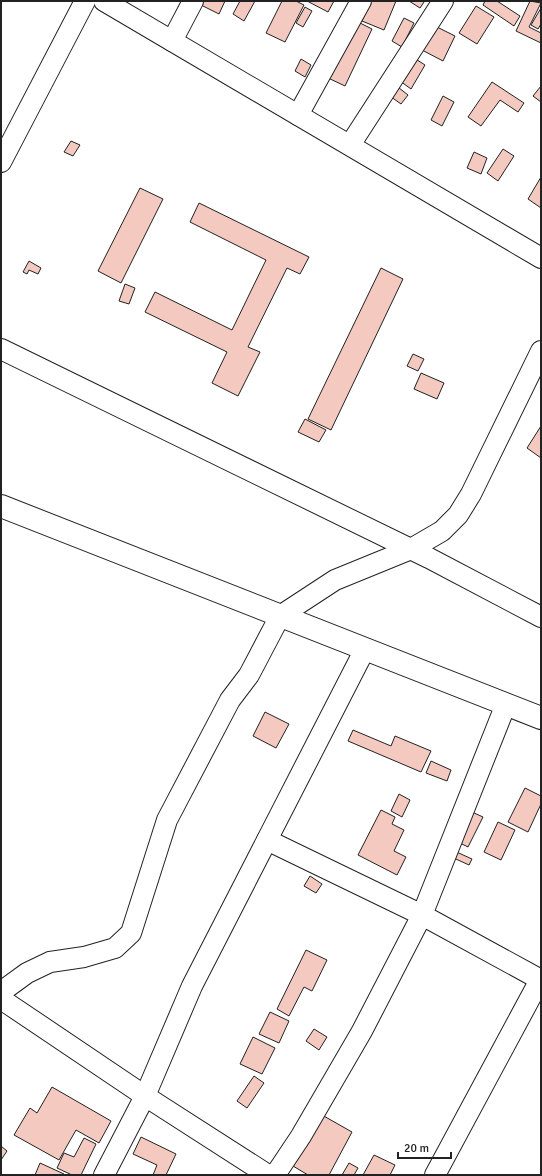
<svg xmlns="http://www.w3.org/2000/svg" width="542" height="1176" font-family="Signika,sans-serif">
<style>
.building{fill:#f3c9c0;stroke:#222}
.lines{fill:none;stroke-linecap:round;stroke-linejoin:round}
.minor-casing{stroke:#222;stroke-width:22}
.major-casing{stroke:#222;stroke-width:24}
.minor{stroke:#fff;stroke-width:20}
.major{stroke:#fff;stroke-width:22}
</style>
<rect width="100%" height="100%" fill="#fff"/>
<g class="building">
<path d="M203 1H225L219 14 201 5Z"/>
<path d="M240 1H255L244 21 233 14Z"/>
<path d="M282 1H296L304 5 285 42 266 33Z"/>
<path d="M307 1H334L328 12Z"/>
<path d="M370 1H396L384 30 362 21Z"/>
<path d="M409 1H423L424 2 420 8Z"/>
<path d="M485 1H497L520 16 514 26 483 5Z"/>
<path d="M530 1 541 3 529 27 541 33V43L516 31Z"/>
<path d="M476 6 494 17 477 44 459 33Z"/>
<path d="M305 7 312 11 303 27 296 23Z"/>
<path d="M541 8V24L538 29 531 25Z"/>
<path d="M404 18 414 23 402 47 392 41Z"/>
<path d="M354 20 372 29 345 86 326 77Z"/>
<path d="M435 26 455 36 443 61 422 50Z"/>
<path d="M414 58 425 65 411 89 400 81Z"/>
<path d="M301 59 311 65 305 77 295 71Z"/>
<path d="M492 82 524 103 518 112 500 100 481 126 468 117Z"/>
<path d="M394 84 408 95 401 104 387 94Z"/>
<path d="M541 86V102L533 96Z"/>
<path d="M443 96 454 102 442 126 431 120Z"/>
<path d="M71 141 80 145 73 156 64 152Z"/>
<path d="M503 149 514 156 498 181 487 173Z"/>
<path d="M474 152 487 158 481 174 467 168Z"/>
<path d="M541 177V208L528 199Z"/>
<path d="M140 188 163 199 121 283 98 271Z"/>
<path d="M199 203 309 257 300 274 287 268 248 347 260 352 238 396 212 383 227 352 145 312 155 292 232 330 266 260 190 222Z"/>
<path d="M29 261 41 268 38 274 29 270 27 274 23 272Z"/>
<path d="M381 268 403 279 331 430 308 419Z"/>
<path d="M125 284 135 288 129 304 119 301Z"/>
<path d="M413 354 424 359 418 371 407 366Z"/>
<path d="M421 373 444 383 437 399 414 389Z"/>
<path d="M305 419 326 430 319 442 298 432Z"/>
<path d="M541 426V458L527 448Z"/>
<path d="M265 712 289 724 276 748 253 736Z"/>
<path d="M353 730 391 746 395 736 431 751 421 772 348 741Z"/>
<path d="M431 761 451 770 447 781 426 773Z"/>
<path d="M525 788 541 796V804L528 832 508 822Z"/>
<path d="M399 794 410 800 402 817 391 811Z"/>
<path d="M381 810 395 817 392 824 404 830 394 851 406 857 397 875 358 855Z"/>
<path d="M472 812 483 817 468 847 458 842Z"/>
<path d="M498 822 515 830 501 860 484 852Z"/>
<path d="M450 849 472 859 469 865 447 855Z"/>
<path d="M310 876 322 884 316 893 304 886Z"/>
<path d="M306 950 327 960 312 991 304 987 289 1016 277 1009Z"/>
<path d="M270 1012 289 1021 279 1043 259 1034Z"/>
<path d="M314 1029 327 1037 319 1050 306 1041Z"/>
<path d="M253 1037 275 1048 262 1074 240 1064Z"/>
<path d="M254 1076 264 1083 247 1108 237 1101Z"/>
<path d="M52 1087 111 1121 99 1143 76 1130 59 1160 14 1135 30 1108 37 1113Z"/>
<path d="M322 1115 352 1132 329 1175H308L293 1166Z"/>
<path d="M141 1137 176 1154 166 1175H153L157 1165 133 1154Z"/>
<path d="M84 1138 96 1144 81 1175H72L57 1168 64 1153 74 1157Z"/>
<path d="M1 1146 7 1151 1 1160Z"/>
<path d="M374 1155 395 1165 390 1175H363Z"/>
<path d="M40 1163 64 1174 63 1175H35Z"/>
<path d="M349 1163 358 1168 354 1175H342Z"/>
</g>
<g class="lines">
<defs>
<g id="minor">
<path d="M104 1 541 258"/>
<path d="M172 41 193 1"/>
<path d="M298 115 361 1"/>
<path d="M350 145 443 1"/>
<path d="M1 162 85 1"/>
<path d="M1 349 429 558 541 617"/>
<path d="M267 840 422 915 541 980"/>
<path d="M1 992 27 973 50 962 84 957 115 948 131 933 167 820 230 700 249 675 280 616 335 580 411 549 442 531 458 515 471 494 541 351"/>
<path d="M1 999 145 1096 268 1175"/>
<path d="M104 1175 145 1096 192 986 365 649"/>
<path d="M275 1175 301 1136 362 1031 422 915 506 704"/>
<path d="M435 1175 541 978"/>
</g>
<path id="major" d="M1 506 541 718"/>
</defs>
<use href="#minor" class="minor-casing"/>
<use href="#major" class="major-casing"/>
<use href="#minor" class="minor"/>
<use href="#major" class="major"/>
</g>
<rect width="542" height="1176" fill="none" stroke="#222222" stroke-width="4"/>
<path d="M398 1152v6h53v-6" fill="none" stroke="#222222" stroke-width="2"/>
<text x="404" y="1152" font-size="12" fill="#222222" stroke="#ffffff" stroke-width="3" paint-order="stroke">20 m</text>
</svg>
